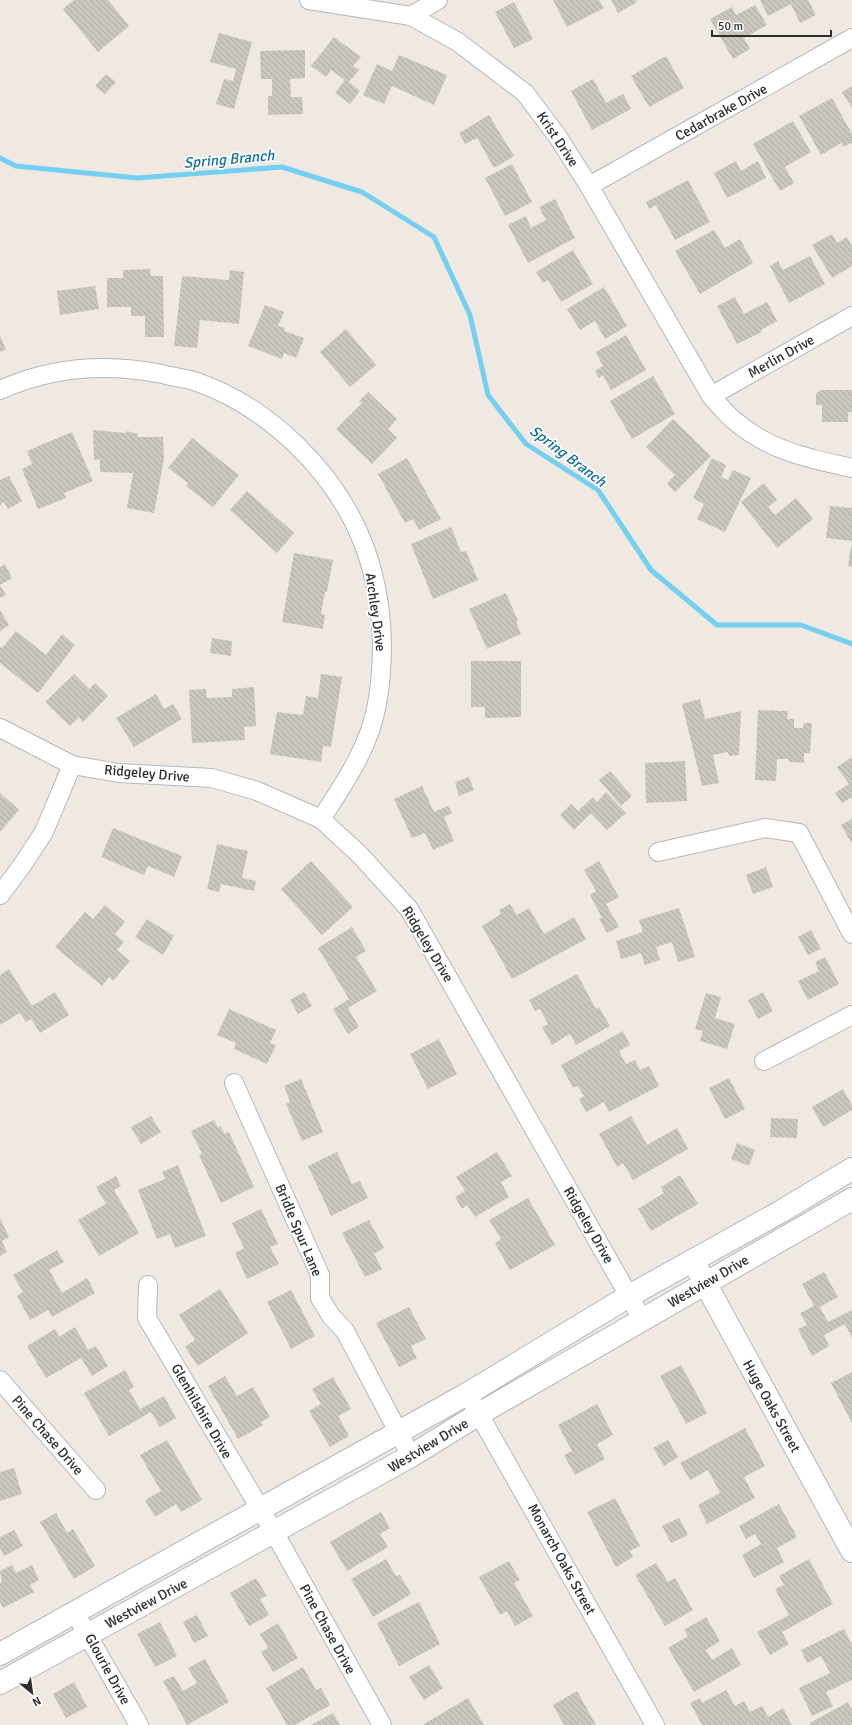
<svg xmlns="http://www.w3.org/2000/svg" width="852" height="1725" font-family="Signika,sans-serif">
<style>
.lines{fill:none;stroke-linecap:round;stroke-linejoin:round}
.stream{stroke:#75cff0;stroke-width:5}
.building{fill:url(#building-back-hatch)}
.street-casing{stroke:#b4b7c1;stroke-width:20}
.secondary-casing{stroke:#b4b7c1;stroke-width:24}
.street{stroke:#fff;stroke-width:18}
.secondary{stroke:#fff;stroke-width:22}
.labels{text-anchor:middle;stroke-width:3.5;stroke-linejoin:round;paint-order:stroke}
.street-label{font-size:14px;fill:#2e2e2e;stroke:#fff}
.water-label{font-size:15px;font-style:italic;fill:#0d6fa3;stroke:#fff}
</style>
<defs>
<pattern id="building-back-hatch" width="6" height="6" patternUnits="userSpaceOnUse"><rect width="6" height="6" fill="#cbc7bf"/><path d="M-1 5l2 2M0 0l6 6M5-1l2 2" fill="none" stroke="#afaba4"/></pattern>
</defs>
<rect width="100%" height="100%" fill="#efe9e1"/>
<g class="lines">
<path class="stream" d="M0 158 16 166 137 178 282 167 362 192 434 237 470 315 488 395 526 444 598 490 651 570 717 625H801L852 644"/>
</g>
<g class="building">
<path d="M74 0H108L129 26 98 52 63 9Z"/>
<path d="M553 0H599L604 8 567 27Z"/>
<path d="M611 0H636L637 2 618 13Z"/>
<path d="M760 0H808L816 15 800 23 791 4 768 16Z"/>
<path d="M514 2 533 39 514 48 495 12Z"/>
<path d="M755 5 767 25 744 38 750 49 733 59 710 19 732 7 736 15Z"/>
<path d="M219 33 252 42 234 109 216 104 224 79 233 81 236 69 210 62Z"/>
<path d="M334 37 361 57 353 66 359 70 349 82 360 91 350 104 335 93 345 80 331 70 326 77 311 66Z"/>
<path d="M305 50V78L290 79 291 97H302L303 114 268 115V96H272V79H261L260 51Z"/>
<path d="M399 55 447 75 434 105 392 86 384 104 363 95 377 64 392 71Z"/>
<path d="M666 56 684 88 649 107 631 76Z"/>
<path d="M106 74 116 82 105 94 95 86Z"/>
<path d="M593 79 606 103 623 94 631 109 592 130 571 91Z"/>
<path d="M852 86V108L842 92Z"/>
<path d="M832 98 852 134V143L843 147 841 143 821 155 799 116Z"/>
<path d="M489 115 514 156 494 168 477 138 465 144 459 133Z"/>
<path d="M793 121 811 152 785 167 794 183 780 191 753 144Z"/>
<path d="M736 161 741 171 758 161 766 178 727 198 714 173Z"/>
<path d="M512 164 532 202 505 216 485 178Z"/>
<path d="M688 180 710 222 675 240 656 205 649 209 646 202Z"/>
<path d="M555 199 575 238 528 263 508 225 526 216 531 228 546 220 539 207Z"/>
<path d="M714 230 725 248 740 239 753 263 700 294 675 251Z"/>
<path d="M832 234 837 243 847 237 852 246V266L832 278 812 245Z"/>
<path d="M573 250 593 284 561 302 548 280 543 283 536 272Z"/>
<path d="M810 256 825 284 789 303 770 266 778 261 783 270Z"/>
<path d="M150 269 151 276H163L164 337H145V316H131V307H107V278H123V270Z"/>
<path d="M230 270 244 272 239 324 200 320 197 348 174 346 182 276 229 280Z"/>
<path d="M95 286 99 309 60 315 57 291Z"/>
<path d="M604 287 627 326 605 339 595 321 580 330 567 309Z"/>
<path d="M735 297 744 314 767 302 777 321 761 330 762 332 737 344 717 306Z"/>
<path d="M265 305 284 312 278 326 285 328 284 331 304 338 296 358 284 353 282 359 248 346Z"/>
<path d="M346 329 376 365 350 387 320 352Z"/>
<path d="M626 335 646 370 611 390 603 375 599 378 595 371 603 366 596 352Z"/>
<path d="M0 336 6 350 0 352Z"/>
<path d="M653 376 675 414 632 439 610 401Z"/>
<path d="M821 390H852V412H848V422H822V405H816V393Z"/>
<path d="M368 392 397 419 388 429 397 438 372 464 336 429 362 403 359 401Z"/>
<path d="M673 419 711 456 675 492 667 484 675 475 646 447Z"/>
<path d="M93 430 126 433 127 431 138 434 137 437H163L164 459 154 513 127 508 133 473 100 472V459L94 460Z"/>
<path d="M72 432 93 481 64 493 66 498 38 509 22 469 32 464 27 451Z"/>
<path d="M192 438 239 475 213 507 186 486 188 483 168 468Z"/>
<path d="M407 458 441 519 419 530 413 519 405 523 378 474Z"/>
<path d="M712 458 726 465 721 477 728 480 733 470 751 478 725 532 697 519 704 504 693 498Z"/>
<path d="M9 476 22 501 8 509 4 502 0 505V480Z"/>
<path d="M764 483 777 500 768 507 775 515 796 498 813 519 777 548 741 502Z"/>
<path d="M247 491 294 533 277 553 230 510Z"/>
<path d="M830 506 852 508V541L826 538Z"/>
<path d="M451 527 461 552 466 551 478 580 433 599 411 544Z"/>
<path d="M851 546 852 547V567L848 566Z"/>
<path d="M294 553 333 560 327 592H325L321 614 325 615 323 629 282 622Z"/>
<path d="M5 564 12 578 0 585 6 595 0 598V567Z"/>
<path d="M506 593 518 621 516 622 521 634 487 649 469 609Z"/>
<path d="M0 610 9 625 0 631Z"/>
<path d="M16 631 46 655 62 634 75 645 38 693 0 663V647L2 648Z"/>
<path d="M212 638 232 641 231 656 210 653Z"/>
<path d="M471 661H521V717L485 718V707H471Z"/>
<path d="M74 674 89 689 95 683 108 696 83 722 79 717 70 726 45 702Z"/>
<path d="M321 674 342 677 331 747 323 746 321 762 270 754 277 712 303 715 306 696 318 698Z"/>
<path d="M254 687 256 726 244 727 245 740 192 743 189 690 206 689 207 698 232 697V689Z"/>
<path d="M156 694 164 709 173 704 182 719 134 747 116 718Z"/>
<path d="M700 699 705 719 741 711 739 755 729 756 728 752 713 755 719 783 702 786 682 704Z"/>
<path d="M758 710 788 711 787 719H794V728H803L804 723H812L810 753H804V763L789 762V759H777L776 781 755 780Z"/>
<path d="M852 757V797L842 803 835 793 849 784 837 767Z"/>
<path d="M685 761 687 801 646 803 645 763Z"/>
<path d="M610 771 632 796 621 806 599 780Z"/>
<path d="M469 777 474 790 459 796 455 782Z"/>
<path d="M422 786 434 812 448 806 452 813 444 817 454 841 433 850 425 833 412 838 394 799Z"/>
<path d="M606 792 626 813 607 830 591 813 574 830 560 815 571 804 578 811 593 797 597 802Z"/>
<path d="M0 793 19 810 0 832Z"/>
<path d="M852 819V844L841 825Z"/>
<path d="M113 828 182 856 174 877 148 866 144 875 101 857Z"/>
<path d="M217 844 248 851 242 878 256 881 254 891 221 884 219 892 207 889Z"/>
<path d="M311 861 353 907 322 935 281 889Z"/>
<path d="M599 861 619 897 606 904 619 927 607 933 599 919 602 918 590 895 596 891 584 870Z"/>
<path d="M766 867 773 887 753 894 746 875Z"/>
<path d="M510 904 517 915 529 908 544 934 574 917 586 939 512 979 482 926 501 914 499 910Z"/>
<path d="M105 905 125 922 115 934 124 942 117 950 130 961 113 981 109 977 102 986 55 947 85 912 93 919Z"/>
<path d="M679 908 695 957 678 962 672 942 656 947 660 960 645 965 641 953 621 959 616 941 643 932 639 920Z"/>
<path d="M147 919 174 936 163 955 135 937Z"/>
<path d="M352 927 366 951 356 957 377 991 348 1008 359 1027 348 1034 333 1009 349 999 318 948Z"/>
<path d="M811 930 821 949 808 955 798 937Z"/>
<path d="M825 957 839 984 808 1000 798 981 819 971 815 962Z"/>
<path d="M9 969 32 1006 55 992 69 1015 40 1033 31 1019 26 1022 20 1013 0 1025V975Z"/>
<path d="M577 974 596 1009 599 1007 610 1026 576 1045 570 1034 552 1045 542 1027 548 1024 540 1009 535 1011 529 1000Z"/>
<path d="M304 992 312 1006 298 1014 290 1000Z"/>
<path d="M763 992 773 1011 758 1019 748 1000Z"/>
<path d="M706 993 721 997 715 1018 735 1024 727 1049 700 1041 703 1031 695 1029Z"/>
<path d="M229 1009 276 1030 270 1043 276 1045 267 1064 234 1049 236 1043 217 1035Z"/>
<path d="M623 1031 630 1045 619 1051 626 1064 635 1060 640 1070 649 1066 659 1086 609 1112 604 1102 586 1112 579 1099 584 1096 578 1086 573 1088 561 1065Z"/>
<path d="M439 1039 457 1074 428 1089 410 1054Z"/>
<path d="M729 1078 745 1109 725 1119 709 1088Z"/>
<path d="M301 1079 323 1132 302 1141 286 1104 290 1102 284 1086Z"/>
<path d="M843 1089 852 1105V1110L823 1127 812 1107Z"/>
<path d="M151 1116 161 1132 141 1144 131 1127Z"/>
<path d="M631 1116 647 1145 677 1128 688 1149 633 1180 623 1163 617 1167 599 1134Z"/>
<path d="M771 1118 798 1119 797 1138 770 1137Z"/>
<path d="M214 1120 218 1128 221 1126 224 1134 229 1132 254 1187 221 1203 199 1155 202 1154 191 1131Z"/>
<path d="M737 1143 755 1150 749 1166 731 1159Z"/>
<path d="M337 1152 352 1184 360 1181 368 1198 331 1216 308 1166Z"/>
<path d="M497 1152 512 1176 501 1182 509 1197 475 1217 467 1205 462 1209 455 1197 465 1191 456 1177Z"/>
<path d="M178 1165 206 1236 175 1248 170 1234 157 1239 138 1190 165 1179 162 1172Z"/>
<path d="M680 1175 698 1204 651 1231 638 1209 664 1193 661 1187Z"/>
<path d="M116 1176 121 1186 114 1190 139 1233 99 1256 78 1220 106 1204 96 1187Z"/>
<path d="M528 1198 555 1245 510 1270 495 1243 501 1239 489 1220Z"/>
<path d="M261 1209 278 1244 270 1247 279 1264 247 1279 235 1253 244 1248 232 1223Z"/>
<path d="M0 1218 9 1237 2 1241 7 1252 0 1256Z"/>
<path d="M369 1220 384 1248 374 1254 382 1269 365 1277 342 1233Z"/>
<path d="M57 1250 64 1262 49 1270 62 1293 87 1278 95 1293 52 1317 48 1310 30 1320 17 1296 23 1292 13 1275Z"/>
<path d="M824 1272 838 1297 820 1307 828 1322 852 1310V1338L845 1324 824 1335 829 1346 812 1356 798 1329 807 1325 800 1313 814 1306 802 1284Z"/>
<path d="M220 1289 248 1333 198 1366 185 1347 195 1340 179 1315Z"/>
<path d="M291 1290 315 1336 291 1349 267 1302Z"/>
<path d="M409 1307 426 1339 411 1346 417 1358 399 1367 376 1323Z"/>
<path d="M75 1327 88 1350 96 1346 108 1366 92 1376 81 1358 46 1378 27 1346 55 1329 59 1337Z"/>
<path d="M681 1365 707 1413 686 1424 660 1376Z"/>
<path d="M125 1370 134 1387 129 1390 140 1409 164 1396 176 1418 160 1427 151 1412 109 1436 84 1393Z"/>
<path d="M852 1372V1423L831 1383Z"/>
<path d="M225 1376 237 1396 253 1387 270 1417 261 1422 263 1425 238 1439 208 1386Z"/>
<path d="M333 1377 351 1409 338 1416 349 1436 330 1447 309 1411 321 1404 312 1389Z"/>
<path d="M597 1404 613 1435 597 1444 605 1459 575 1475 564 1455 572 1451 558 1425Z"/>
<path d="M745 1428 765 1466 744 1477 755 1498 707 1524 698 1505 720 1493 708 1470 690 1480 680 1463Z"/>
<path d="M167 1440 202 1500 181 1512 176 1504 155 1517 145 1500 161 1491 140 1455Z"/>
<path d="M668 1440 678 1457 664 1466 653 1448Z"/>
<path d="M14 1468 22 1494 0 1501V1472Z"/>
<path d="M615 1498 640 1546 630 1551 633 1557 616 1567 587 1512Z"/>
<path d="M779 1504 797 1537 777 1548 784 1562 754 1578 742 1555 761 1544 755 1534 746 1539 739 1526Z"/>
<path d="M381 1512 390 1528 380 1534 388 1547 347 1571 330 1542Z"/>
<path d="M56 1513 67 1533 73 1529 95 1566 74 1579 40 1522Z"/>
<path d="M679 1518 688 1535 671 1543 662 1526Z"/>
<path d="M14 1530 23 1546 4 1556 0 1548V1537Z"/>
<path d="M386 1559 396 1576 400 1575 411 1594 373 1617 351 1579Z"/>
<path d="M809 1559 833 1604 782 1632 789 1644 770 1655 757 1632 789 1615 775 1589 784 1585 779 1576Z"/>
<path d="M509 1561 520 1580 514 1583 533 1616 515 1626 507 1611 500 1615 479 1577Z"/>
<path d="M656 1563 668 1582 675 1578 693 1610 665 1626 635 1575Z"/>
<path d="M12 1565 16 1573 32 1565 39 1580 30 1585 34 1592 3 1608 0 1602V1583L2 1582 0 1571Z"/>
<path d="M256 1578 267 1596 260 1599 269 1615 249 1626 230 1593Z"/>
<path d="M419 1602 440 1644 399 1666 377 1623Z"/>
<path d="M197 1615 208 1636 194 1643 183 1622Z"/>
<path d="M706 1617 720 1641 706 1650 712 1660 732 1648 741 1665 694 1692 668 1648 688 1636 684 1630Z"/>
<path d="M160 1622 177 1656 155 1667 137 1634Z"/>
<path d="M278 1623 298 1658 273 1672 261 1652 268 1648 260 1634Z"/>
<path d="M844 1629 852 1645V1680L826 1692 833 1706 812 1716 799 1688 830 1673 821 1656 807 1663 801 1650Z"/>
<path d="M205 1659 229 1702 187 1725 163 1681 174 1676 183 1691 197 1683 188 1668Z"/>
<path d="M429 1665 443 1688 424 1700 409 1677Z"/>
<path d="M303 1667 316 1690 321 1688 330 1705 295 1725H287L266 1688Z"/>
<path d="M74 1682 87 1707 66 1718 53 1694Z"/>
<path d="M726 1690 735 1706 744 1701 750 1712 762 1706 768 1717 783 1708 792 1725H702L690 1703 700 1698 702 1703Z"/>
<path d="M577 1691 596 1725H564L553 1705Z"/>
<path d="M468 1698 484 1725H424V1724Z"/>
<path d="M848 1702 852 1710V1725H811L810 1723Z"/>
<path d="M333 1713 340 1725H311Z"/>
</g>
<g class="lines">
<defs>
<g id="street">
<path d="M309 0 411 16 458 42 525 93 558 137 589 186 711 396C719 405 727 415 736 422 772 452 809 458 852 468"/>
<path d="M411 16 438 0"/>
<path d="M589 186 852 38"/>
<path d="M0 390C51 367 107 363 162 374 172 377 184 378 194 381 269 406 338 474 365 548 383 597 386 653 377 704 370 746 344 784 321 819"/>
<path d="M711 396 852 316"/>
<path d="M0 728 72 765 119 773 212 778 257 791 321 819 360 855 409 909 642 1319"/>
<path d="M658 852 765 828 799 833 852 934"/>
<path d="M0 895 21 867 44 832 72 765"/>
<path d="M764 1061 852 1015"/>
<path d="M234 1083 320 1275V1298L331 1316 345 1331 411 1456"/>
<path d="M148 1285 147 1318 274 1532 382 1725"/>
<path d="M0 1380 96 1490"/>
<path d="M472 1402 655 1725"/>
<path d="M75 1613 139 1725"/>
</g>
<g id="secondary">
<path d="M698 1270 852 1551"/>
<path d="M0 1654 467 1394 629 1296 780 1212 852 1169"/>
<path d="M0 1683 411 1456 479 1414 852 1199"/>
</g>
</defs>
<use href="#street" class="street-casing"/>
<use href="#secondary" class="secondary-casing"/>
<use href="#street" class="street"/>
<use href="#secondary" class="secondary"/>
</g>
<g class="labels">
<g class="street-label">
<text transform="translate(721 112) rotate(-29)" y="5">Cedarbrake Drive</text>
<text transform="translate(558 139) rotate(56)" y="5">Krist Drive</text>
<text transform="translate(781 356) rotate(-29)" y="5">Merlin Drive</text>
<text transform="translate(376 612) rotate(82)" y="5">Archley Drive</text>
<text transform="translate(147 773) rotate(5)" y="5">Ridgeley Drive</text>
<text transform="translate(428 944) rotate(59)" y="5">Ridgeley Drive</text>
<text transform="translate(589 1225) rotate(60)" y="5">Ridgeley Drive</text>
<text transform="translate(299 1230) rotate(67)" y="5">Bridle Spur Lane</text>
<text transform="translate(708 1281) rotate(-30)" y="5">Westview Drive</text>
<text transform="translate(772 1406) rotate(61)" y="5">Huge Oaks Street</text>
<text transform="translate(202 1411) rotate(60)" y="5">Glenhilshire Drive</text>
<text transform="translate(48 1435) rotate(49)" y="5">Pine Chase Drive</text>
<text transform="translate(428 1445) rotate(-31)" y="5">Westview Drive</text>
<text transform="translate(562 1559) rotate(61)" y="5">Monarch Oaks Street</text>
<text transform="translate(146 1603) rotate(-28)" y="5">Westview Drive</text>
<text transform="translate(328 1629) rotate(61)" y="5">Pine Chase Drive</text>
<text transform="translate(108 1669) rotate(61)" y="5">Glourie Drive</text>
</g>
<g class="water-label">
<text transform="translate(229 159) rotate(-5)" y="5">Spring Branch</text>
<text transform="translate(568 456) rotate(37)" y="5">Spring Branch</text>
</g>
</g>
<g transform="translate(32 1693) rotate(151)" stroke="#ffffff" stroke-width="3" paint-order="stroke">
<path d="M0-3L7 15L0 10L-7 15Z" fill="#2e2e2e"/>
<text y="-6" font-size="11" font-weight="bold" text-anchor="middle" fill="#2e2e2e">N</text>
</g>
<path d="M712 30v6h119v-6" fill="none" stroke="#2e2e2e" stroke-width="2"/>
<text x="718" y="30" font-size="12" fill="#2e2e2e" stroke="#ffffff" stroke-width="3" paint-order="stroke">50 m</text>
</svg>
